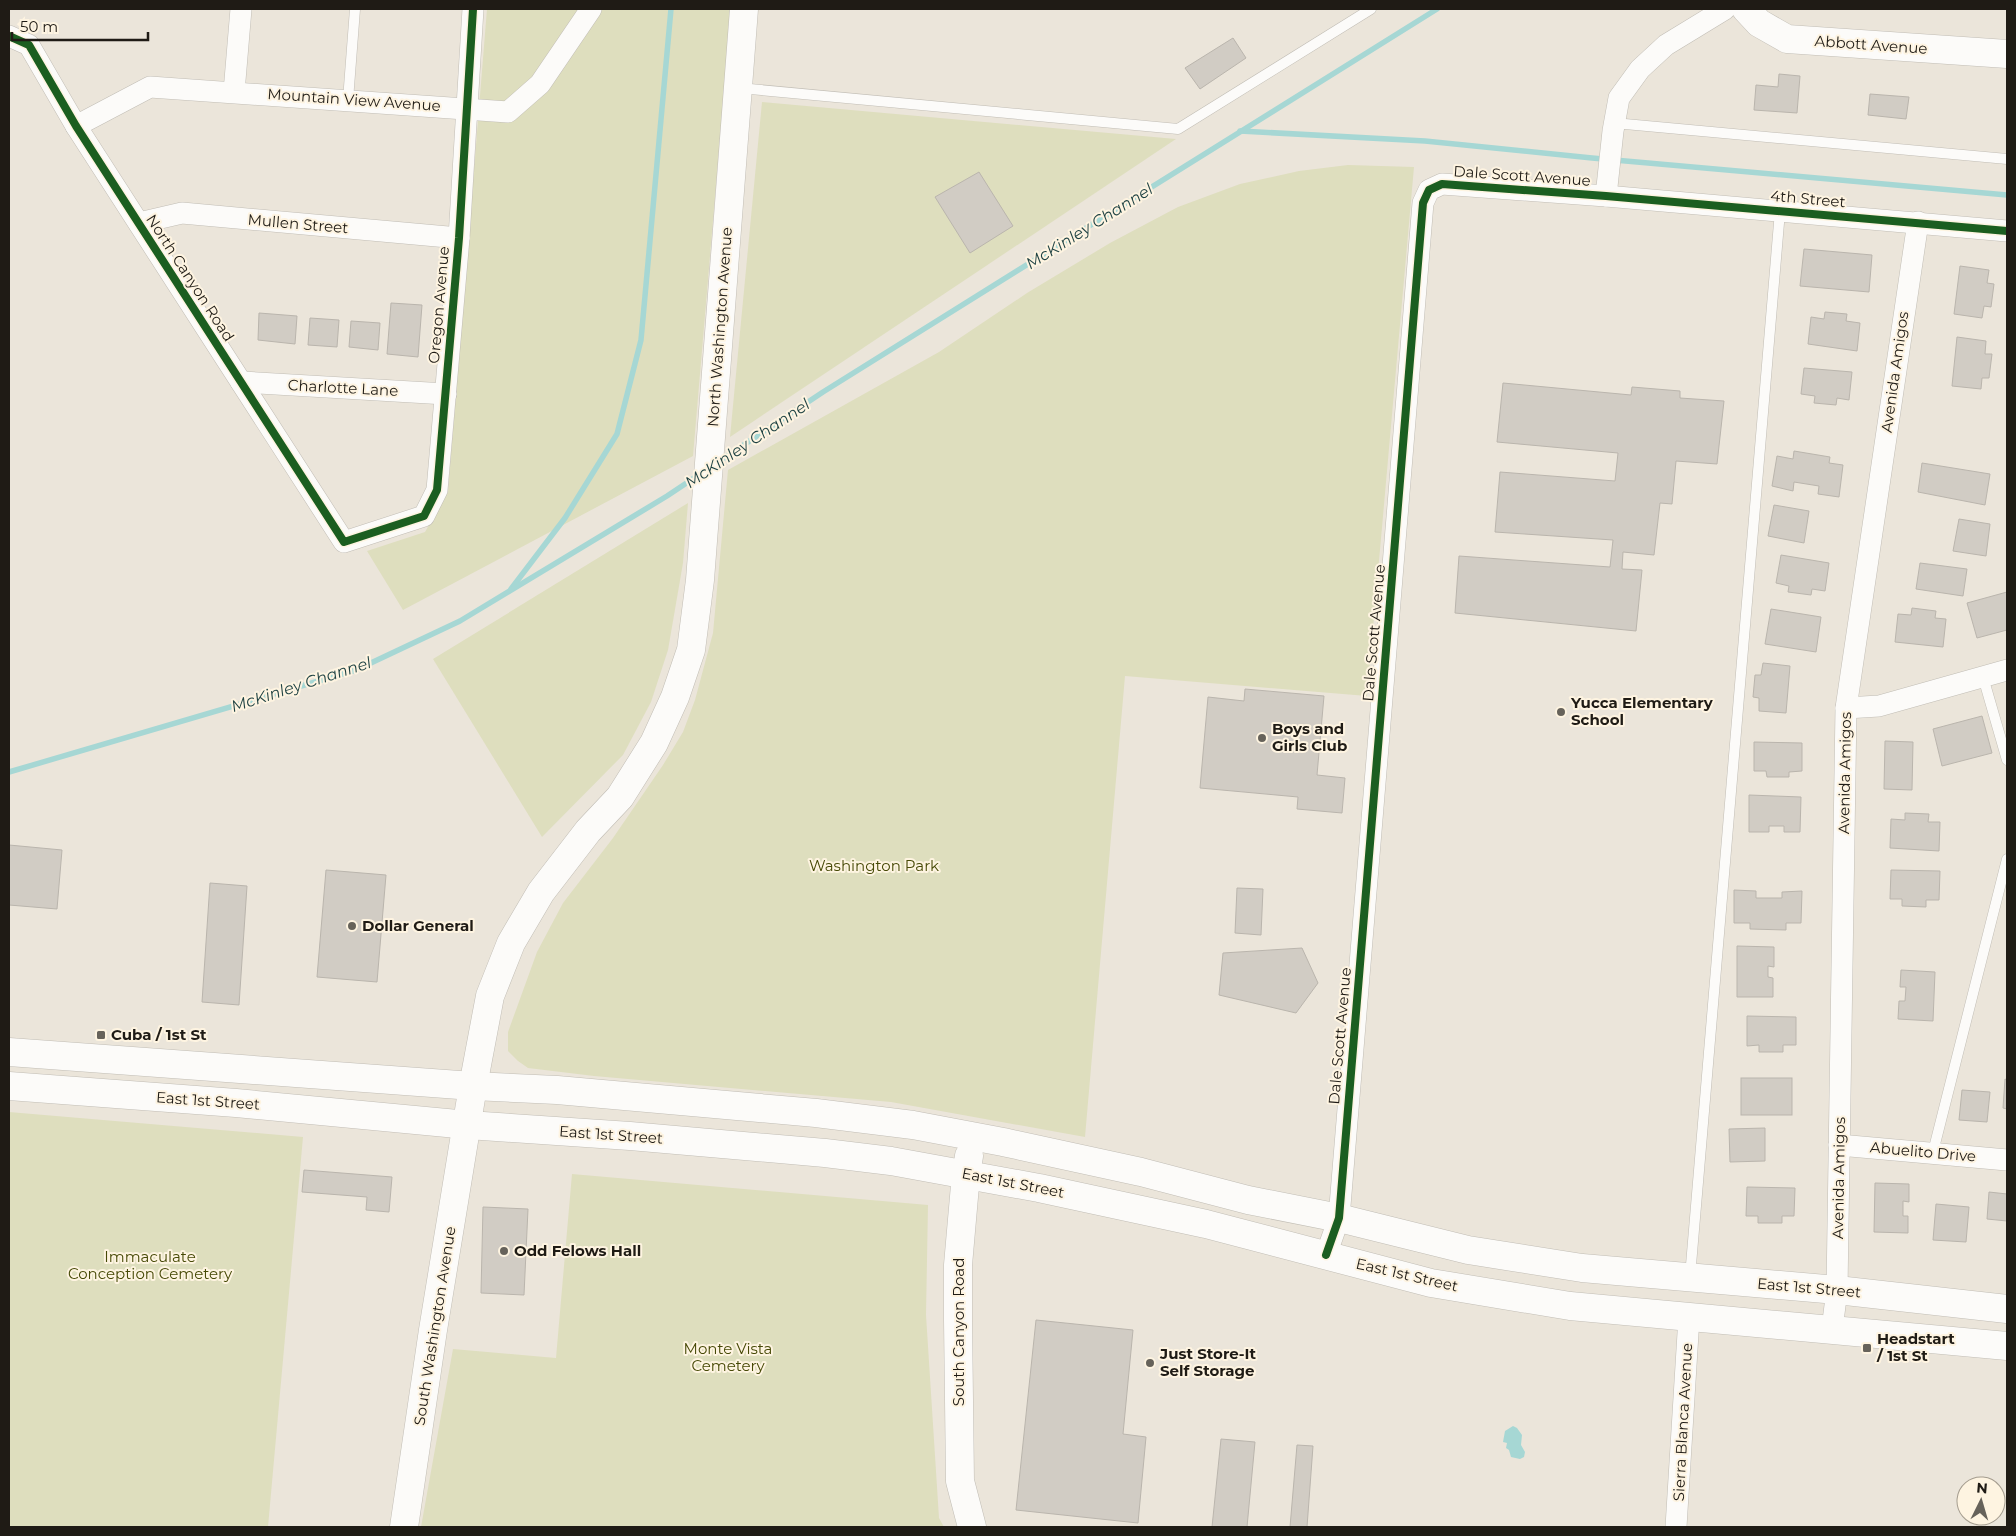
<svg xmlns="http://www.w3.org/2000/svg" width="2016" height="1536" font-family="Montserrat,sans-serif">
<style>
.green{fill:#dedebe}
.water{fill:#a6d7d4}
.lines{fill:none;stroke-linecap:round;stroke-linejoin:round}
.stream{stroke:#a6d7d4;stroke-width:5.5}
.building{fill:#d1ccc4;stroke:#bab5ad}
.lane-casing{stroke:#c1bdb5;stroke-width:11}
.street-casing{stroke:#c1bdb5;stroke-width:22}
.secondary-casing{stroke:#c1bdb5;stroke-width:29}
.lane{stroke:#fcfbf9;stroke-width:10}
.street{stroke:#fcfbf9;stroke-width:21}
.secondary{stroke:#fcfbf9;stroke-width:28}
.cycleway-casing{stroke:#fef4e1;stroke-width:11}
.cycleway{stroke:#1b5e20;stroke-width:8}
.poi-dot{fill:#66625a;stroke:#fef4e1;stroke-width:2}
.labels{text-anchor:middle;stroke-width:4;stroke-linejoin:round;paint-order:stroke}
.street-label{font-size:15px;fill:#1f1b15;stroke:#fef4e1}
.poi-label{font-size:15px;font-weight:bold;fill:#1f1b15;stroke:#fef4e1;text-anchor:start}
.park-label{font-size:15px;fill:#464906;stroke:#fef4e1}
.water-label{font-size:16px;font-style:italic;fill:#1b3f40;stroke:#fef4e1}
</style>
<rect width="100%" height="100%" fill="#ebe5da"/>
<g class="green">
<path d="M487 9H731L693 456 403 610 367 551 425 532 448 492Z"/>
<path d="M762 102 1176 139 730 437Z"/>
<path d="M1348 165 1414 167 1367 696 1125 676 1085 1137 891 1102 594 1076 528 1068 518 1061 508 1051V1032L537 952 563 903 613 838 663 765 683 732 695 700 713 633 728 470 939 352 1027 293 1110 243 1178 207 1240 184 1299 171Z"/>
<path d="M688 503 683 563 668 650 651 702 623 755 542 837 433 659Z"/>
<path d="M9 1112 303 1137 268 1527H9Z"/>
<path d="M572 1174 928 1205 926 1315 939 1518 944 1527H421L453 1349 556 1358Z"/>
</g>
<path class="water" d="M1513 1426 1517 1428 1522 1435 1521 1445 1525 1452 1524 1457 1520 1459 1511 1457 1509 1450 1506 1448 1507 1443 1503 1442 1505 1431Z"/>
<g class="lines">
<g class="stream">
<path d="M1240 131 1425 141 1592 158 2007 195"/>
<path d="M718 462 823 392 1437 9"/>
<path d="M511 589 565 518 617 434 641 340 671 9"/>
<path d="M9 772 356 670 460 621 667 496 700 474"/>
</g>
</g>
<g class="building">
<path d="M1233 38 1246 58 1200 89 1185 68Z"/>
<path d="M1779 74 1800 76 1797 113 1754 110 1756 85 1778 87Z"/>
<path d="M1870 94 1909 97 1906 119 1868 115Z"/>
<path d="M979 172 1013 226 970 253 935 197Z"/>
<path d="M1804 249 1872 255 1869 292 1800 286Z"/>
<path d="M1960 266 1989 270 1987 283 1994 284 1991 307 1984 306 1982 318 1954 314Z"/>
<path d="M391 303 422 305 418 357 387 354Z"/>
<path d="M1825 312 1847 314 1846 321 1860 323 1857 351 1808 344 1811 317 1824 319Z"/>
<path d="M259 313 297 316 295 344 258 340Z"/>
<path d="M310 318 339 320 337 347 308 345Z"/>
<path d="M351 321 380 323 378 350 349 347Z"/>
<path d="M1957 337 1986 341 1985 354H1992L1989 378H1982L1981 389 1952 386Z"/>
<path d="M1804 368 1852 372 1849 400 1837 398 1836 405 1814 403 1815 396 1801 394Z"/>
<path d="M1503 383 1631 395 1632 387 1680 391V398L1724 401 1717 464 1676 461 1672 504 1660 503 1654 555 1623 552 1622 569 1642 570 1636 631 1455 613 1459 556 1610 567 1613 540 1495 532 1500 472 1615 481 1618 453 1497 442Z"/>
<path d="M1794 451 1830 457 1829 463 1843 465 1839 497 1818 494 1819 486 1794 482 1793 491 1772 486 1777 456 1793 459Z"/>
<path d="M1922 463 1990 474 1985 505 1918 492Z"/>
<path d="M1774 505 1809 511 1804 543 1768 536Z"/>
<path d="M1959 519 1990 524 1986 556 1953 551Z"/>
<path d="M1781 555 1829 563 1825 591 1812 589 1811 595 1788 592 1789 586 1776 583Z"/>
<path d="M1920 563 1967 569 1963 596 1916 589Z"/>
<path d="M2007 592V630L1977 638 1967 603Z"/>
<path d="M1912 608 1936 611 1935 618 1946 619 1943 647 1895 642 1898 614 1911 615Z"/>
<path d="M1771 609 1821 617 1816 652 1765 644Z"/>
<path d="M1763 663 1790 666 1786 713 1759 711V698L1753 697 1755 675H1761Z"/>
<path d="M1245 689 1324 696 1317 775 1345 778 1342 813 1297 809 1298 797 1200 788 1208 697 1244 701Z"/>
<path d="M1982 716 1992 753 1942 766 1933 729Z"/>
<path d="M1885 741 1913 742 1912 790 1884 789Z"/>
<path d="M1754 742 1802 743V771L1789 772V777H1767L1766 771H1754Z"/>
<path d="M1749 795 1801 797 1800 832H1784V826H1769V832H1749Z"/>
<path d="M1905 813 1929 814 1928 822H1940L1939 851 1890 848 1891 819 1905 820Z"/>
<path d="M9 845 62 850 57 909 9 905Z"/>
<path d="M326 870 386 875 377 982 317 977Z"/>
<path d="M1891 870 1940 871 1939 900H1926V907L1902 906V899H1890Z"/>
<path d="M210 883 247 886 239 1005 202 1002Z"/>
<path d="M1237 888 1263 889 1261 935 1235 933Z"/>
<path d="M1734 890 1756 891V898H1782V892L1802 891 1801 923H1786V930L1750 929V923H1734Z"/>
<path d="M1737 946 1774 947V967L1768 966V977L1773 978V997H1737Z"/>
<path d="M1302 948 1318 983 1296 1013 1219 995 1223 953Z"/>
<path d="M1901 970 1935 972 1933 1021 1898 1019 1899 1001H1905L1906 987H1900Z"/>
<path d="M1747 1016 1796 1017V1045H1783V1052H1759V1045L1747 1046Z"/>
<rect x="1741" y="1078" width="51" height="37"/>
<path d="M2005 1079 2007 1080V1109L2003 1108Z"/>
<path d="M1962 1090 1990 1092 1987 1122 1959 1120Z"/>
<path d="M1765 1128V1161L1730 1162 1729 1129Z"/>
<path d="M304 1170 392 1177 389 1212 366 1210 367 1197 302 1192Z"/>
<path d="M1875 1183 1909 1184V1202L1903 1201V1216H1908V1233L1874 1232Z"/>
<path d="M1747 1187 1795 1188 1794 1216H1782V1223H1758V1216H1746Z"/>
<path d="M1989 1192 2007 1194V1221L1987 1219Z"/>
<path d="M1936 1204 1969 1207 1966 1242 1933 1240Z"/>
<path d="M483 1207 528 1209 524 1295 481 1293Z"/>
<path d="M1036 1320 1133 1330 1123 1434 1146 1437 1138 1523 1016 1510Z"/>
<path d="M1221 1439 1255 1442 1247 1527H1212Z"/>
<path d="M1297 1445 1313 1446 1307 1527H1290Z"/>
</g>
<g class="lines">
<defs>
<g id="lane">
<path d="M739 88 1178 129 1371 9"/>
<path d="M348 100 355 9"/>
<path d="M1614 123 2007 159"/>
<path d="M1983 677 2007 760"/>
<path d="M1933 1152 2007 859"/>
<path d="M1690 1277 1780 211"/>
</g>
<g id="street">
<path d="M9 36 29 45 76 126 344 542 424 516 437 490 459 238 473 9"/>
<path d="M234 92 241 9"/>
<path d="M76 126 150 87 508 112 540 84 591 9"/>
<path d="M1606 196 1613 131 1619 98 1640 69 1666 45 1725 9"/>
<path d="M139 223 182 213 459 238"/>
<path d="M241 382 446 394"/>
<path d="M1846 708 1879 706 2007 670"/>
<path d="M1839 1145 2007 1160"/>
<path d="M1326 1255 1339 1218 1423 203 1429 190 1442 184 1606 196 2007 231"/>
<path d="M1832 1329 1837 1290 1846 708 1918 222"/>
<path d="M1676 1527 1689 1317"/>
</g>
<g id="secondary">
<path d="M1746 9 1759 23 1787 39 2007 54"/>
<path d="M9 1052 473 1086 557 1090 816 1113 913 1125 1003 1142 1141 1172 1248 1200 1339 1218 1468 1250 1582 1268 1837 1290 2007 1309"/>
<path d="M9 1086 236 1103 468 1125 630 1136 825 1153 891 1161 1039 1188 1206 1224 1431 1283 1570 1306 2007 1346"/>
<path d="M969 1156 966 1174 958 1265V1320L960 1481 972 1527"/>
<path d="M404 1527 433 1330 473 1086 490 996 511 943 541 892 588 831 620 797 654 743 675 697 691 650 700 580 744 9"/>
</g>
</defs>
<use href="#lane" class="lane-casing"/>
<use href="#street" class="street-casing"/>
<use href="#secondary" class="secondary-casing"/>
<use href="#lane" class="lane"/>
<use href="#street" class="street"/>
<use href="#secondary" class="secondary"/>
<defs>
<g id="cycleway">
<path d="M9 36 29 45 76 126 344 542 424 516 437 490 459 238 473 9"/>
<path d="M1326 1255 1339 1218 1423 203 1429 190 1442 184 1606 196 2007 231"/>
</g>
</defs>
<use href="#cycleway" class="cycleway-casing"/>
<use href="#cycleway" class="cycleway"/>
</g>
<g class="poi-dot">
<circle cx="1561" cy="712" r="5"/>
<circle cx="1262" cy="738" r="5"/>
<circle cx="352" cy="926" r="5"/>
<rect x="96" y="1030" width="10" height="10" rx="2.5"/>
<circle cx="504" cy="1251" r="5"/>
<rect x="1862" y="1343" width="10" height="10" rx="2.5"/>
<circle cx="1150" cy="1363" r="5"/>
</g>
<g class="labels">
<g class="street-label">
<text transform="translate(1871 45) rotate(4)" y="5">Abbott Avenue</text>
<text transform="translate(354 100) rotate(4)" y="5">Mountain View Avenue</text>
<text transform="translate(1522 176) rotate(4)" y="5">Dale Scott Avenue</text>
<text transform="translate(1808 199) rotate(5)" y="5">4th Street</text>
<text transform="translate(298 224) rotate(5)" y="5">Mullen Street</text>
<text transform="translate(190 278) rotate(57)" y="5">North Canyon Road</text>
<text transform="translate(439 305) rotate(-85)" y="5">Oregon Avenue</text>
<text transform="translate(720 327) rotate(-86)" y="5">North Washington Avenue</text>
<text transform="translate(1895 372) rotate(-82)" y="5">Avenida Amigos</text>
<text transform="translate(343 388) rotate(3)" y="5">Charlotte Lane</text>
<text transform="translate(1374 633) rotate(-85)" y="5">Dale Scott Avenue</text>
<text transform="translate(1845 773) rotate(-89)" y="5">Avenida Amigos</text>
<text transform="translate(1340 1036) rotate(-85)" y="5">Dale Scott Avenue</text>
<text transform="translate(208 1101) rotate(4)" y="5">East 1st Street</text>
<text transform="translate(611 1135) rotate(4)" y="5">East 1st Street</text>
<text transform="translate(1923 1152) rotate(5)" y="5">Abuelito Drive</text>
<text transform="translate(1839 1178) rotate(-89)" y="5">Avenida Amigos</text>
<text transform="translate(1013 1183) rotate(11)" y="5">East 1st Street</text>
<text transform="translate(1407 1275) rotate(13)" y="5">East 1st Street</text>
<text transform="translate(1809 1288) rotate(5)" y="5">East 1st Street</text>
<text transform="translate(435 1326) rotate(-81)" y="5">South Washington Avenue</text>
<text transform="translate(959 1332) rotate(-90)" y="5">South Canyon Road</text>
<text transform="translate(1683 1422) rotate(-87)" y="5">Sierra Blanca Avenue</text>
</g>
<g class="poi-label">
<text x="1571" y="708">Yucca Elementary<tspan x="1571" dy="17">School</tspan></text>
<text x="1272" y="734">Boys and<tspan x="1272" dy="17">Girls Club</tspan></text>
<text x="362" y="931">Dollar General</text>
<text x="111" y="1040">Cuba / 1st St</text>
<text x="514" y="1256">Odd Felows Hall</text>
<text x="1877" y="1344">Headstart<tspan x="1877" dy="17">/ 1st St</tspan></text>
<text x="1160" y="1359">Just Store-It<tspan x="1160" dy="17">Self Storage</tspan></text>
</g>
<g class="park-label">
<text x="874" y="871">Washington Park</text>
<text x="150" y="1262">Immaculate<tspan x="150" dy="17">Conception Cemetery</tspan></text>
<text x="728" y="1354">Monte Vista<tspan x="728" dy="17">Cemetery</tspan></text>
</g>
<g class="water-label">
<text transform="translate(1089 226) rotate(-32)" y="6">McKinley Channel</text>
<text transform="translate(747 443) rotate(-34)" y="6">McKinley Channel</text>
<text transform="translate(301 684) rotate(-18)" y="6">McKinley Channel</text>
</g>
</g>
<rect width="2016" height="1536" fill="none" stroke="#1f1b15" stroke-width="20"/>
<g transform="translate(1981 1501) rotate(5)"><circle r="24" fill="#fef4e1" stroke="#a59d8f"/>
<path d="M0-4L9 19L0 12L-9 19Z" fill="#66625a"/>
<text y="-8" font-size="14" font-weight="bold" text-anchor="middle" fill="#1f1b15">N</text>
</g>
<path d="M12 32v8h136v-8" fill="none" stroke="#1f1b15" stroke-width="2.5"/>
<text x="20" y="32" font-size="15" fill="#1f1b15" stroke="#fef4e1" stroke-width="4" paint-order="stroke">50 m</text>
</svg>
